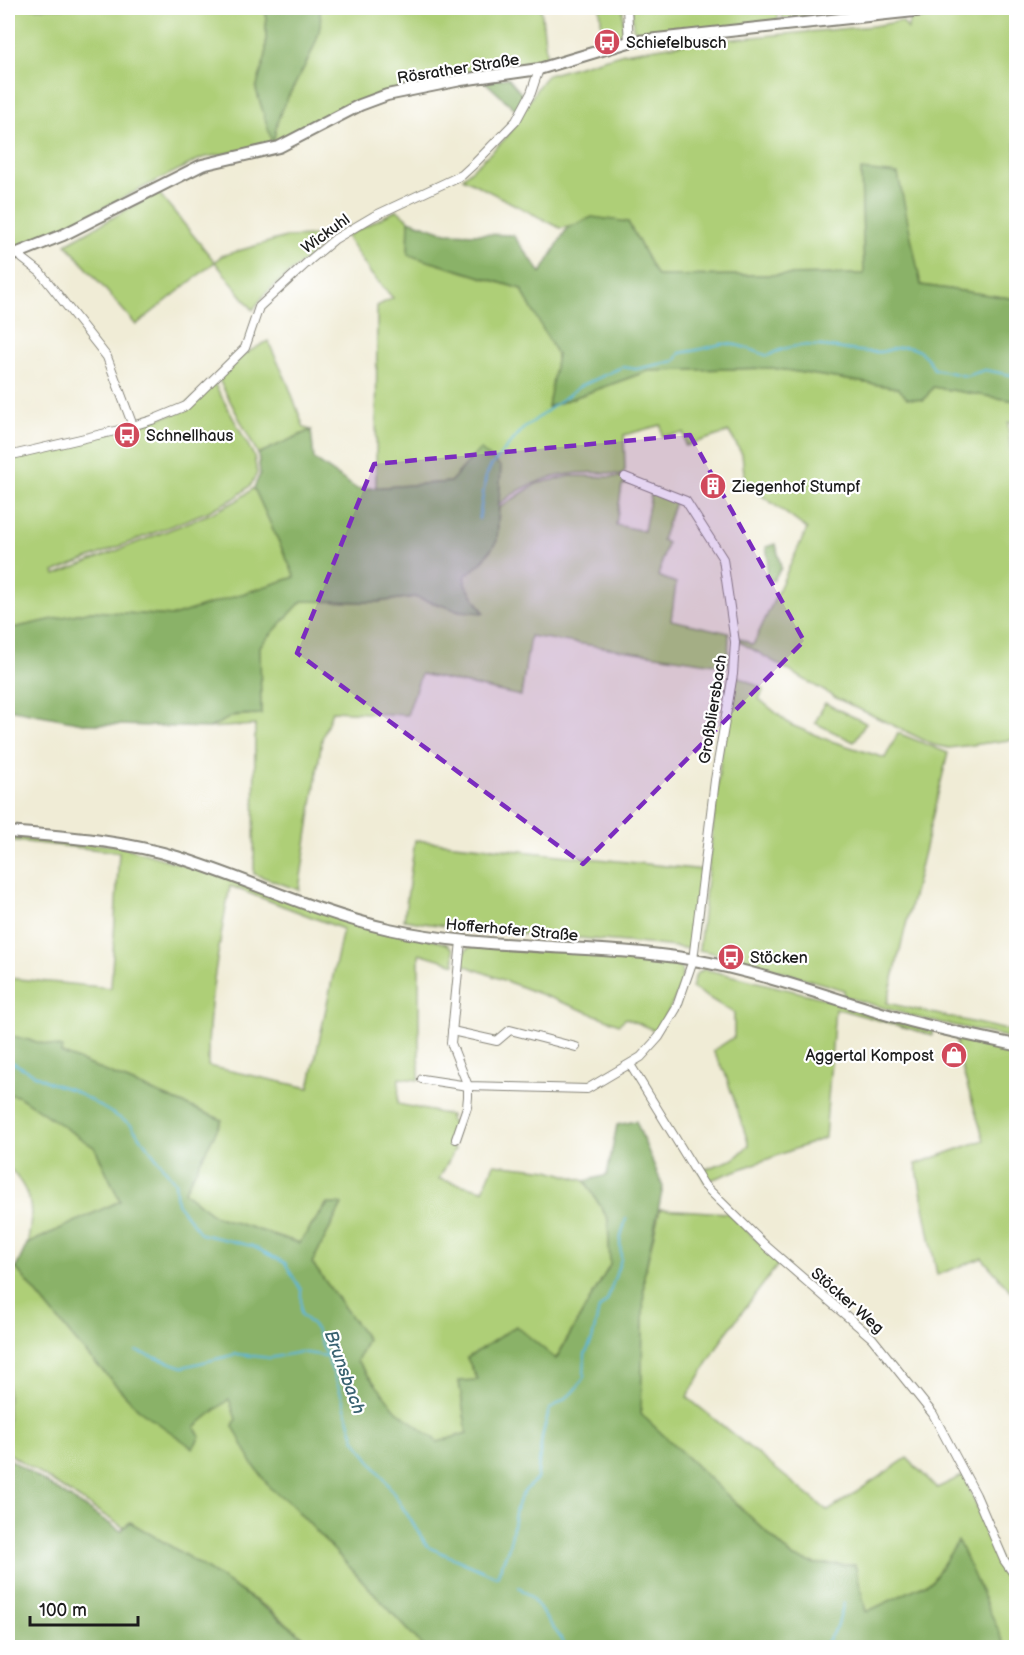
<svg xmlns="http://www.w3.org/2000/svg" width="1024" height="1655" font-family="'Balsamiq Sans',sans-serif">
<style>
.green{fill:#aecf77;stroke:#65764a;stroke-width:1.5;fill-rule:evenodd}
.forest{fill:#8ab268;stroke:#536742;stroke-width:1.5}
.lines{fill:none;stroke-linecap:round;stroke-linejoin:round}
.stream{stroke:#5cb7da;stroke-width:2}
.street-casing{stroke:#868479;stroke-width:10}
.secondary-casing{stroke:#868479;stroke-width:14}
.street{stroke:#fff;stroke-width:8}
.secondary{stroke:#fff;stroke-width:10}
.marked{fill:#7b2cbf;fill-opacity:0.2;stroke:#7b2cbf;stroke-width:4.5;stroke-dasharray:12 8;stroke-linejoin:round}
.labels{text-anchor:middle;stroke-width:4.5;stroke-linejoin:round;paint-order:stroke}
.poi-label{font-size:16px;fill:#1c1c1c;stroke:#fff;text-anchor:start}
.street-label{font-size:16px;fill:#1c1c1c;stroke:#fff}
.water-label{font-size:18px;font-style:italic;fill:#396271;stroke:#fff}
</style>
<rect width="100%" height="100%" fill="#fff"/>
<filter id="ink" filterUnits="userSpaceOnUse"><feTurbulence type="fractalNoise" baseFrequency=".0167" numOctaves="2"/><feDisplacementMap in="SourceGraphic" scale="12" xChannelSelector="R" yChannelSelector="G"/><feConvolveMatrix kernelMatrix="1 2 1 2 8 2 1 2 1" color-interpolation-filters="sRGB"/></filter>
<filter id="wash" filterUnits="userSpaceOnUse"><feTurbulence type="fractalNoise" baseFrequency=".008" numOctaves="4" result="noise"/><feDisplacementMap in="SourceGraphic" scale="24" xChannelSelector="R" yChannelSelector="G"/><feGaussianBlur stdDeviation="1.35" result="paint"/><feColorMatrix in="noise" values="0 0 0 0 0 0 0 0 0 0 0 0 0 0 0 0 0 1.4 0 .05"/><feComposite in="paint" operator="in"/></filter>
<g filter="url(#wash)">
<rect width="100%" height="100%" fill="#f0ecd6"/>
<g class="green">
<path d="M8 8H266V55L256 89 273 143C275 134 276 124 279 116 290 87 328 38 319 8H541L547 61 376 95 273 145 202 158 37 241 8 252Z"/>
<path d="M600 8H623V34L616 40 603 43Z"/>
<path d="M632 8H778V21L642 35 633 28Z"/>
<path d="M782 8H824L825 13 782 19Z"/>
<path d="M995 8H1016V299L921 285 861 171 864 274 657 276 628 222 560 228 463 178C478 163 497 149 510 133 522 117 536 84 548 75L624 53 689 43 873 26 902 21 908 29 909 20Z"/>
<path d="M158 192 215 262 221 256 286 237 314 236 319 248 265 294 253 310 215 262 136 325 66 244Z"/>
<path d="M397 210 409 220 408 255 521 289 557 355 549 407 648 371 772 368 898 388 908 398 924 400 933 387 1016 401V423L1008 422 1013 485H1016V739L949 748 934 745 836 698 740 642 739 638 753 645 807 529 745 483 742 454 729 432 685 446 684 433 662 436 661 425 624 435 625 470 622 475C577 468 536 475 499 504L500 467 450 482 376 488 377 306 393 298 371 274 346 236Z"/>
<path d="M268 341 288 384 304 428 311 430 258 454 218 378 246 353Z"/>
<path d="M214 383 254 456 257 473 251 485 235 498 209 511 54 572 55 575 212 513 236 501 254 488 295 577 173 616 91 611 8 629V459L173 414Z"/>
<path d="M570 476 622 477 637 482 622 485 616 525 644 531 652 489 673 498 675 502 662 540 667 543 658 576 676 583 671 620 729 633 728 666 530 636 521 696 421 674 407 715 332 711 322 739 299 890 254 874 255 725 209 728 232 716 261 714 260 646 302 601 377 602 414 597 460 611 484 612 465 584V576C495 553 497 545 499 508L536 484Z"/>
<path d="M735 675 764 689 759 699 791 725 828 740 885 758 898 733 948 753 887 1003 1016 1032V1039L919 1018 843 996 844 990 740 959 739 957 730 954 726 956 699 950 723 738Z"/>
<path d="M825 703 866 723 854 742 815 723Z"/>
<path d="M8 837 120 846 447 944 453 949 455 964 419 953V1080L399 1078 398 1104 450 1115V1121L456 1124 449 1146 455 1149 439 1179 483 1190 494 1164 549 1170 585 1181 608 1219 610 1265 555 1360 467 1358 478 1380 459 1382 467 1433 438 1442 396 1411 357 1361 367 1339 312 1263 342 1205 326 1204 300 1243 215 1216 184 1192 222 1120 61 1053V1048L8 1035V978L111 988 119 852 8 840ZM230 886 343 929 309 1088 208 1066C207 1006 219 946 230 886Z"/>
<path d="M415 840 704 870 694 938 690 949C594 936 499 936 404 920Z"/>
<path d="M473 946 584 952 677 964C694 976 664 1017 656 1031L626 1018 619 1024 461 964C461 955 464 949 473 946Z"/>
<path d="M704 969 835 1001 932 1030V1035L835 1008 825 1138 705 1182 700 1171 734 1159 749 1145 725 1073 713 1051 734 1037V1013L692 988 696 974Z"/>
<path d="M957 1039 1016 1051V1297L982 1258 937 1275 916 1164 984 1140 956 1049Z"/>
<path d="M8 1094 18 1096 95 1148 120 1201 27 1244C35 1209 32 1193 8 1166Z"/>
<path d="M660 1209 728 1213 780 1262 724 1336 687 1397 828 1511 907 1458 937 1488 964 1475 1001 1566 1016 1585V1647H1006L958 1542 932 1581 866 1612 855 1565 816 1564 794 1558 641 1414 644 1276Z"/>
<path d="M16 1268 78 1344 138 1409 194 1427 229 1398 236 1419 233 1426C255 1460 256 1477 291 1504L424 1647H316L268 1608 130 1522 124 1528 8 1453V1276Z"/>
</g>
<g class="forest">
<path d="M266 8H319C329 39 289 87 279 117 276 125 275 135 273 145L256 89 266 55Z"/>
<path d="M508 78 526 99 517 111 483 80Z"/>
<path d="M861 170 898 174 921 285 1016 299V401L933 387 924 400 907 398 898 388 772 368 648 371 548 407 557 355 521 289 408 255 409 220 446 233 513 235 541 273 567 228 592 217 628 222 657 276 864 274Z"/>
<path d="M311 430 314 459 357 489 450 482 480 449 501 467 497 541 481 563 465 576V584L484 613 460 611 414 597 377 602 302 601 260 646 261 714 235 715 209 728 88 724 8 709V629L91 611 173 616 295 577 254 488 260 474 258 454Z"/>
<path d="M776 544 781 568 773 581 766 577 768 558 766 547Z"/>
<path d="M8 1035 62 1048 61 1053 222 1120 184 1192 215 1216 299 1243 328 1204H342L312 1263 367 1339 357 1361 396 1410 438 1442 467 1433 459 1381 478 1380 467 1358 516 1326 556 1359 610 1265 608 1219 585 1181 607 1175 617 1125 636 1121 663 1187 644 1276 641 1414 794 1558 816 1564 855 1565 866 1612 932 1581 958 1541 1006 1647H424L291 1504 270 1488 252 1463 233 1426 236 1419 229 1399 195 1427 200 1437 193 1448 138 1409 78 1344 16 1268 27 1244 120 1201 95 1148 18 1096 8 1094Z"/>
<path d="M8 1458 121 1531 130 1522C195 1560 257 1599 316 1647H8Z"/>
</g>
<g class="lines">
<g class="stream">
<path d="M479 519 486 476 491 466 523 429 579 387 622 367 636 369 675 361 680 353C693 351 705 349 717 345 732 340 754 351 768 356 802 334 841 353 878 352 887 352 897 346 906 347 920 348 928 357 934 369L966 376 985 370 1016 376"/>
<path d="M8 1060 50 1083 73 1090 130 1124 175 1182 177 1203 201 1234 252 1246 285 1263 301 1290V1314L316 1329 339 1388 355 1440 387 1483 428 1547 497 1577C501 1566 506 1556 509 1546 518 1516 508 1503 537 1479L542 1437 549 1410 574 1392 584 1377 585 1354 592 1340 599 1309 607 1301 621 1259 620 1240 626 1219"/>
<path d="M136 1351 183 1367 237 1354 270 1358 300 1352 326 1356"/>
<path d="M519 1587 531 1597 568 1648"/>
<path d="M822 1648 837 1627 844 1603"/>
</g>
</g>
</g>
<g filter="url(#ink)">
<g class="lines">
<defs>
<g id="street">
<path d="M627 8 629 42"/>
<path d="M19 253 22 258 40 272 107 357 133 426"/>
<path d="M8 456 119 430 152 420 186 406 245 348 259 307 310 260 335 239 374 216 462 175 475 163 516 121 531 93 539 69"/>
<path d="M452 1031 497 1041 510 1030 576 1047"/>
<path d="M631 1066 704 1185 766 1246 872 1338 933 1414 976 1495 1004 1560 1016 1577"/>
<path d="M422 1079 468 1086 587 1089 641 1057 659 1037 676 1009 693 960 715 780 733 674 735 642 723 559 686 501 625 477"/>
<path d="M456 1139 467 1107 468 1097V1086L451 1043 461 941"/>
</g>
<g id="secondary">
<path d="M8 257 63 235 202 165 279 147 360 105 387 95 461 80 539 69 629 42 942 8"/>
<path d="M8 832C65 837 122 840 177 857 248 879 316 913 389 929 488 951 590 943 689 959 756 971 820 994 885 1014 928 1027 972 1036 1016 1045"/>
</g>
</defs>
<use href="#street" class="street-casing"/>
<use href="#secondary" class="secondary-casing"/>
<use href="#street" class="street"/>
<use href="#secondary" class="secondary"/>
</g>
</g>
<path class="marked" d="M690 435 804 641 583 864 297 653 374 464Z"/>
<defs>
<symbol id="bus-disc" viewBox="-11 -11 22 22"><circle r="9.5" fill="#d1495b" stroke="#fff"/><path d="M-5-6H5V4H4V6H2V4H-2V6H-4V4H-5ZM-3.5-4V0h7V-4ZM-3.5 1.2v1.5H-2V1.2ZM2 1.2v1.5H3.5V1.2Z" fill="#fff"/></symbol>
<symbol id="building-disc" viewBox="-11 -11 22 22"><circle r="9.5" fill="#d1495b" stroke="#fff"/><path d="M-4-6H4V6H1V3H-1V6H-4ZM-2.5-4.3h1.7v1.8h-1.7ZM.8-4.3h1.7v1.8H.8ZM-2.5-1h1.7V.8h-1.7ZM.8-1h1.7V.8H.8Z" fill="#fff"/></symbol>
<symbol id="shop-disc" viewBox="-11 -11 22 22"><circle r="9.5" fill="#d1495b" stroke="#fff"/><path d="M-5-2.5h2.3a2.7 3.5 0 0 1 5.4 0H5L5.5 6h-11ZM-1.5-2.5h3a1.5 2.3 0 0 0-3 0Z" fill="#fff"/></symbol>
</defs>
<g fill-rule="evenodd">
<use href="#bus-disc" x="592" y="27" width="30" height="30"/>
<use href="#bus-disc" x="112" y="420" width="30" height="30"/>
<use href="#building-disc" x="698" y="471" width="30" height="30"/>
<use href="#bus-disc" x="716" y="942" width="30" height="30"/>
<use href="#shop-disc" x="939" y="1040" width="30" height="30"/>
</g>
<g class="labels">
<g class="poi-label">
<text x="626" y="48">Schiefelbusch</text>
<text x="146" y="441">Schnellhaus</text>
<text x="732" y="492">Ziegenhof Stumpf</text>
<text x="750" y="963">Stöcken</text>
<text x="934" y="1061" text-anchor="end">Aggertal Kompost</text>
</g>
<g class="street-label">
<text transform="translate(458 68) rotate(-9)" y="6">Rösrather Straße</text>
<text transform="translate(325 233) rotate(-36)" y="6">Wickuhl</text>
<text transform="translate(712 709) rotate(-81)" y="6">Großbliersbach</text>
<text transform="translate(512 929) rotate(5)" y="6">Hofferhofer Straße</text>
<text transform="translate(848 1300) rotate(41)" y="6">Stöcker Weg</text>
</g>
<g class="water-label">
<text transform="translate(345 1372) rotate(70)" y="6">Brunsbach</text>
</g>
</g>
<rect width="1024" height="1655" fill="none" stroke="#fff" stroke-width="30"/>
<path d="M30 1616v9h108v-9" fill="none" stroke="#1c1c1c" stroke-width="3"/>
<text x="39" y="1616" font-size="18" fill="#1c1c1c" stroke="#ffffff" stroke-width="4.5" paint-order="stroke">100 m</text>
</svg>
